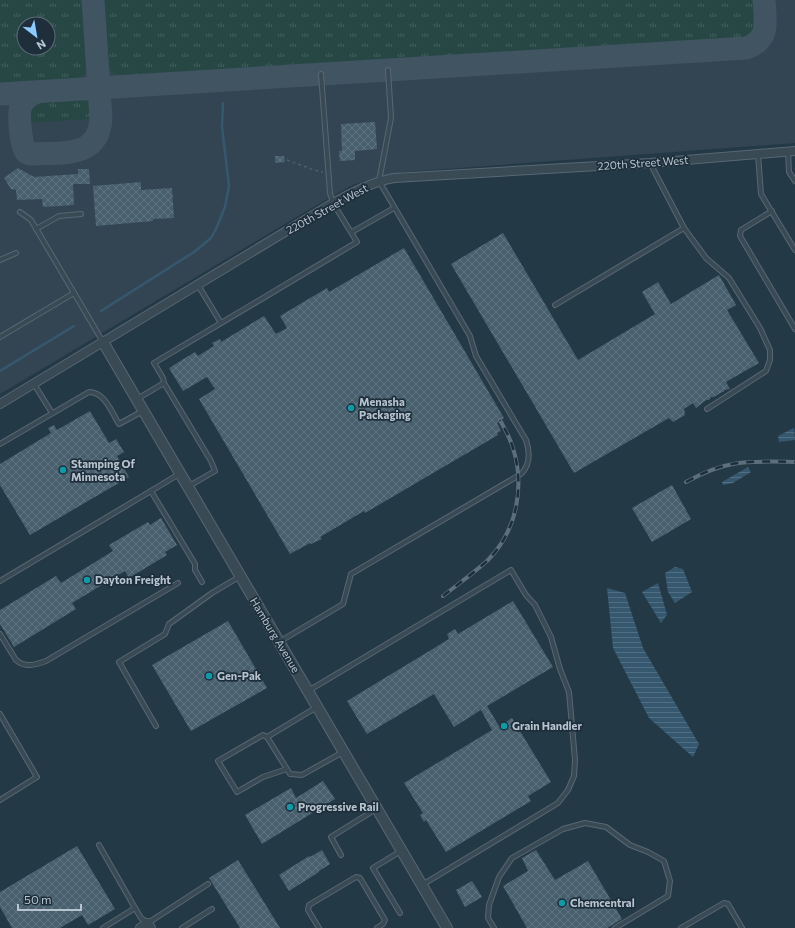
<svg xmlns="http://www.w3.org/2000/svg" width="795" height="928" font-family="Commissioner,sans-serif">
<style>
.airport{fill:#334553;fill-rule:evenodd}
.grass{fill:url(#grass-tufts);fill-rule:evenodd}
.water{fill:url(#water-rules)}
.lines{fill:none;stroke-linecap:round;stroke-linejoin:round}
.stream{stroke:#36586f;stroke-width:2.5}
.taxiway{stroke:#405462;stroke-width:23}
.building{fill:url(#building-cross-hatch)}
.service-casing{stroke:#586773;stroke-width:6}
.minor-casing{stroke:#586773;stroke-width:10}
.tertiary-casing{stroke:#586773;stroke-width:12}
.path{stroke:#476463;stroke-width:1.5;stroke-dasharray:3 3;stroke-linecap:butt}
.service{stroke:#394a55;stroke-width:4}
.minor{stroke:#394a55;stroke-width:8}
.tertiary{stroke:#394a55;stroke-width:10}
.rail-casing{stroke:#5b6f7d;stroke-width:4}
.rail{stroke:#1e2f3b;stroke-width:2.5;stroke-dasharray:8;stroke-linecap:butt}
.culture-dot{fill:#0f9aa8;stroke:#1e2f3b;stroke-width:1.5}
.labels{text-anchor:middle;stroke-width:3.5;stroke-linejoin:round;paint-order:stroke}
.street-label{font-size:11px;fill:#b7c4cf;stroke:#1e2f3b}
.poi-label{font-size:11px;font-weight:bold;fill:#b7c4cf;stroke:#1e2f3b;text-anchor:start}
</style>
<defs>
<pattern id="grass-tufts" width="24" height="20" patternUnits="userSpaceOnUse"><rect width="24" height="20" fill="#274745"/><path d="M3 7l-1-3M5 7V3M7 7l1-3M15 17l-1-3M17 17v-4M19 17l1-3" fill="none" stroke="#44605f"/></pattern>
<pattern id="water-rules" width="6" height="5" patternUnits="userSpaceOnUse"><rect width="6" height="5" fill="#36586f"/><path d="M0 2.5h6" fill="none" stroke="#516e82"/></pattern>
<pattern id="building-cross-hatch" width="8" height="8" patternUnits="userSpaceOnUse"><rect width="8" height="8" fill="#485f6d"/><path d="M0 0l8 8M0 8l8-8" fill="none" stroke="#607481"/></pattern>
</defs>
<rect width="100%" height="100%" fill="#243946"/>
<path class="airport" d="M0 0H795V143L404 172 386 175 364 181 350 186 303 213 0 394ZM24 24H48V48H24Z"/>
<g class="grass">
<path d="M0 0H83L85 4 89 65C86 75 81 78 71 82L0 86ZM24 24H48V48H24Z"/>
<path d="M103 0H757C758 23 761 38 733 41L125 78C115 75 111 73 106 63Z"/>
<path d="M83 99C90 104 95 111 90 119L30 123 28 119V110L38 100Z"/>
</g>
<g class="water">
<path d="M794 428 795 440 779 442 778 436Z"/>
<path d="M748 467 751 472 733 483 723 485 722 482Z"/>
<path d="M675 567 683 569 692 592 675 603 668 592 665 573Z"/>
<path d="M658 583 667 615 661 623 642 592Z"/>
<path d="M607 588 625 593 643 648 699 744 693 757 649 718 613 648Z"/>
</g>
<g class="lines">
<g class="stream">
<path d="M101 311 194 252 211 238 216 229 225 207 229 186 222 127 223 103"/>
<path d="M0 371 74 326"/>
</g>
<g class="taxiway">
<path d="M37 92C30 95 24 99 21 106 18 113 21 145 25 150 26 153 27 153 30 154 59 152 99 160 101 118L93 0"/>
<path d="M0 94 746 48C771 40 765 20 764 0"/>
</g>
</g>
<g class="building">
<path d="M375 122 377 149 355 151V160L340 161 339 151H342L341 124Z"/>
<path d="M275 156H284L285 162 275 163Z"/>
<path d="M18 168 34 177 78 174V169H89L90 184H73L74 205 43 207 42 199 17 200 16 190 11 189 4 178Z"/>
<path d="M141 182V190L172 188 174 218 153 219V221L96 226 93 186Z"/>
<path d="M503 233 578 360 655 314 642 292 658 282 671 304 719 275 736 305 727 310 759 363 726 382 730 389 724 390V392H722L714 397H711L709 400H706L696 408 693 403 684 409 685 415 673 422 669 418 574 473 451 264Z"/>
<path d="M404 248 504 418 497 423 501 431 497 433 498 435 428 476 365 513 364 511 320 537 322 539 311 544 310 543 290 554 199 399 215 389 207 377 183 391 169 368 195 352 198 356 214 346 212 343 220 339 221 342 264 316 276 334 287 328 280 316 327 288 329 292Z"/>
<path d="M90 411 109 443 116 439 124 452 117 456 129 477 30 535 0 485V464L51 433 48 428 54 425 57 430Z"/>
<path d="M672 485 691 519 652 542 632 508Z"/>
<path d="M161 518 177 545 165 552 167 555 129 578 125 571 72 603 76 609 14 647 0 624V610L56 576 61 583 113 551 109 545 148 522 150 525Z"/>
<path d="M513 601 553 667 487 706 499 726 512 718 551 782 528 796 531 801 446 852 426 820 424 822 420 815 423 813 404 783 492 730 481 710 454 727 434 694 367 734 347 701 449 639 447 634 455 629 458 634Z"/>
<path d="M228 621 267 688 191 731 152 665Z"/>
<path d="M323 781 335 799 262 844 245 815 291 788 296 798Z"/>
<path d="M77 846 115 909 88 925 82 915 60 928H12L0 907V892Z"/>
<path d="M322 850 330 864 319 871V872L289 891 279 875 309 856 310 857Z"/>
<path d="M536 850 555 880 588 861 622 919 607 928H527L503 886 528 871 522 858Z"/>
<path d="M238 860 280 928H240L209 878Z"/>
<path d="M472 881 482 897 465 907 456 890Z"/>
</g>
<g class="lines">
<defs>
<g id="service">
<path d="M788 151 789 172 795 181"/>
<path d="M758 154 761 194 795 250"/>
<path d="M772 211 741 230 740 236 795 329"/>
<path d="M20 212 31 220 103 342"/>
<path d="M684 228 706 258 729 278 760 328 770 350V360L766 371 707 409"/>
<path d="M36 229 59 216 81 214"/>
<path d="M352 232 394 208"/>
<path d="M0 260 16 253"/>
<path d="M198 285 221 323"/>
<path d="M555 305 684 228 650 163"/>
<path d="M0 337 74 293"/>
<path d="M34 384 52 413"/>
<path d="M137 399 164 383"/>
<path d="M0 444 89 392C105 392 112 413 119 424L143 411"/>
<path d="M179 474 151 491 195 564V570L202 582"/>
<path d="M189 486 215 471 211 461 164 383 163 378 154 363 357 242 333 203 330 193 321 74"/>
<path d="M0 581 151 491"/>
<path d="M0 634 16 660C25 668 35 665 46 661L178 583"/>
<path d="M279 642 343 604 351 574 521 474C530 465 530 452 526 440L476 356 470 336 379 181 391 118 388 70"/>
<path d="M308 691 511 570 526 595 535 605 551 637 560 669 569 692 575 760 574 776 568 790 558 803 422 885"/>
<path d="M317 707 267 737 290 774 302 775 343 752"/>
<path d="M0 714 37 777 0 800"/>
<path d="M156 726 119 662 165 634 169 624 212 593 239 577"/>
<path d="M267 737 263 735 218 761 237 792 263 777 287 769"/>
<path d="M99 845 135 908 141 918 148 923 208 884"/>
<path d="M341 855 331 837 376 809"/>
<path d="M400 913 373 868 401 851"/>
<path d="M103 928 135 908"/>
<path d="M182 928 212 909"/>
<path d="M319 928 308 910 309 905 356 877 360 878 385 920 383 924 377 928"/>
<path d="M494 928 488 918 489 905 499 877 512 858 563 829 585 823 606 827 630 845 648 852 664 861 670 881 668 896 615 928"/>
<path d="M681 928 724 903 728 904 742 928"/>
</g>
<g id="minor">
<path d="M0 404 333 203C353 192 372 182 394 178L650 163 795 151"/>
<path d="M140 928 148 923 151 928"/>
</g>
<path id="tertiary" d="M103 342 447 928"/>
</defs>
<use href="#service" class="service-casing"/>
<use href="#minor" class="minor-casing"/>
<use href="#tertiary" class="tertiary-casing"/>
<path class="path" d="M287 160 314 170 323 172"/>
<use href="#service" class="service"/>
<use href="#minor" class="minor"/>
<use href="#tertiary" class="tertiary"/>
<defs>
<g id="rail">
<path d="M686 482C727 459 749 461 795 462"/>
<path d="M443 596C458 584 474 573 488 560 517 531 525 486 513 448 510 438 505 429 500 420"/>
</g>
</defs>
<use href="#rail" class="rail-casing"/>
<use href="#rail" class="rail"/>
</g>
<g class="culture-dot">
<circle cx="351" cy="408" r="4"/>
<circle cx="63" cy="470" r="4"/>
<circle cx="87" cy="580" r="4"/>
<circle cx="209" cy="676" r="4"/>
<circle cx="504" cy="726" r="4"/>
<circle cx="290" cy="807" r="4"/>
<circle cx="562" cy="903" r="4"/>
</g>
<g class="labels">
<g class="street-label">
<text transform="translate(643 163) rotate(-4)" y="4">220th Street West</text>
<text transform="translate(327 209) rotate(-29)" y="4">220th Street West</text>
<text transform="translate(275 635) rotate(59)" y="4">Hamburg Avenue</text>
</g>
<g class="poi-label">
<text x="359" y="406">Menasha<tspan x="359" dy="13">Packaging</tspan></text>
<text x="71" y="468">Stamping Of<tspan x="71" dy="13">Minnesota</tspan></text>
<text x="95" y="584">Dayton Freight</text>
<text x="217" y="680">Gen-Pak</text>
<text x="512" y="730">Grain Handler</text>
<text x="298" y="811">Progressive Rail</text>
<text x="570" y="907">Chemcentral</text>
</g>
</g>
<g transform="translate(36 36) rotate(149)"><circle r="19" fill="#1e2f3b" stroke="#5b6b76"/>
<path d="M0-3L7 15L0 10L-7 15Z" fill="#8cccff"/>
<text y="-6" font-size="11" font-weight="bold" text-anchor="middle" fill="#b7c4cf">N</text>
</g>
<path d="M18 904v6h63v-6" fill="none" stroke="#b7c4cf" stroke-width="2"/>
<text x="24" y="904" font-size="12" fill="#b7c4cf" stroke="#1e2f3b" stroke-width="3" paint-order="stroke">50 m</text>
</svg>
